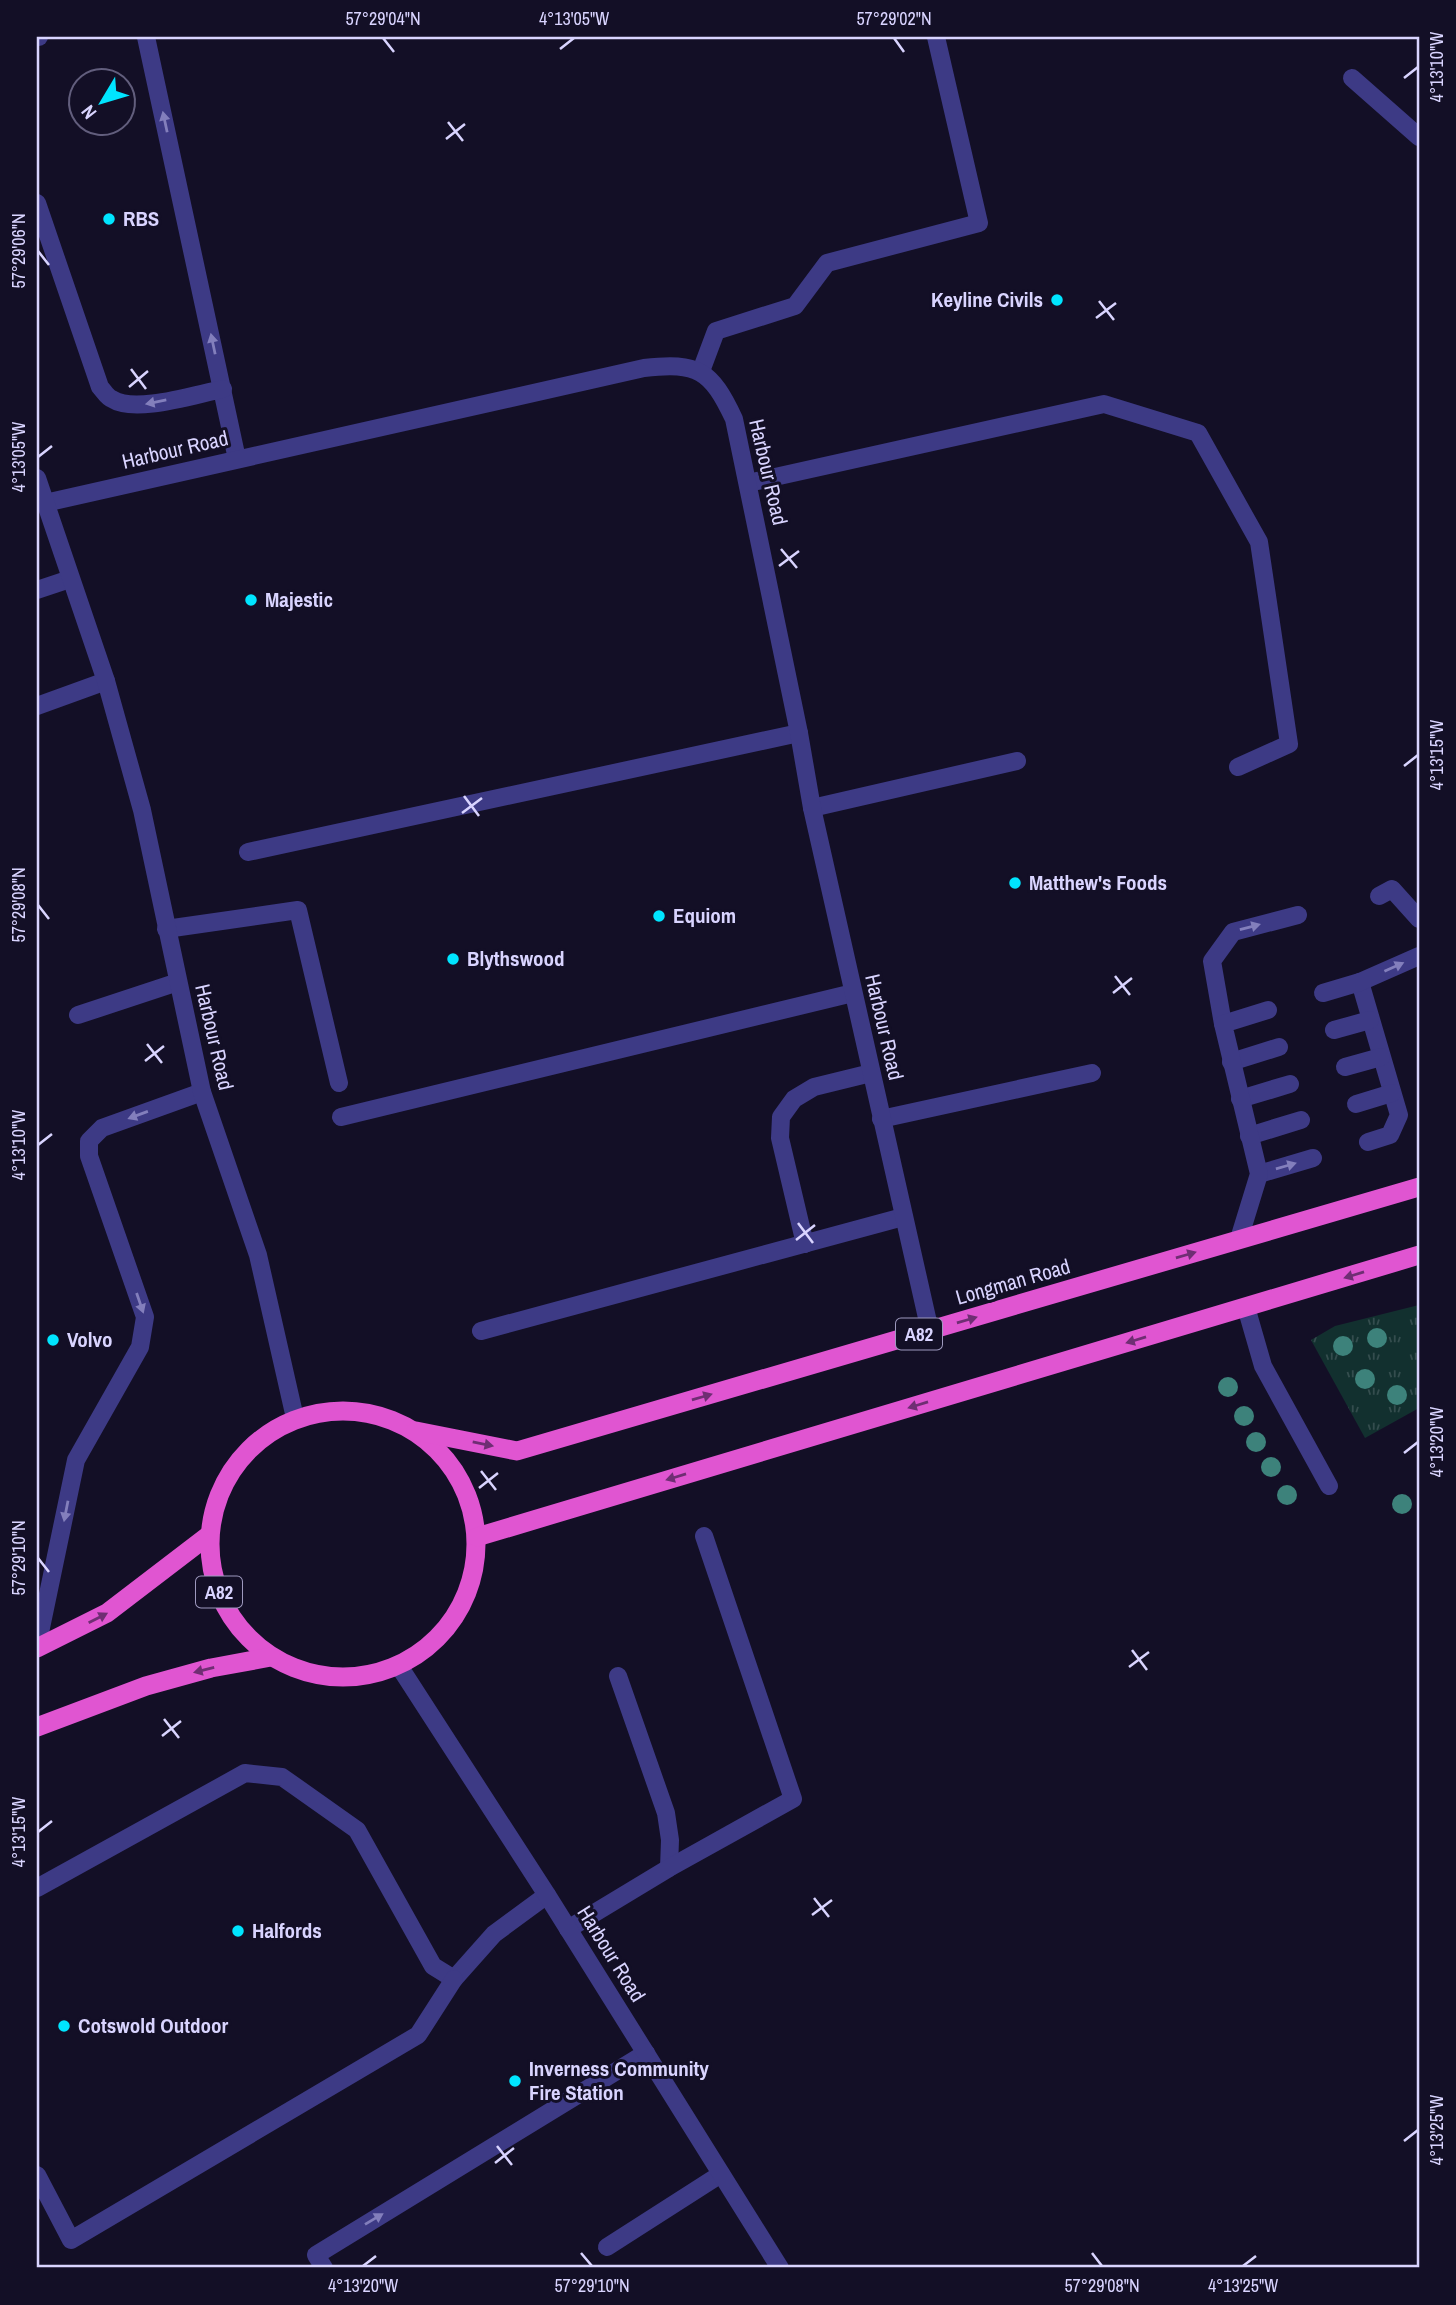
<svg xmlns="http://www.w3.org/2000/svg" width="1456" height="2305" font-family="'Archivo Narrow',sans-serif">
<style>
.grass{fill:url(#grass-tufts)}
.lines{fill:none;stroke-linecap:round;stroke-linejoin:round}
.service{stroke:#3d3a85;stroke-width:18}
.minor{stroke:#3d3a85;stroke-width:18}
.tertiary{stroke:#3d3a85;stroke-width:18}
.trunk{stroke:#e055d1;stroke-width:19}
.tree{fill:#3d827b}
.oneway{fill:#837fbc}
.oneway2{fill:#6f2e73}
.ticks{fill:none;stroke:#d9d4ff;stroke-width:2.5}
.poi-dot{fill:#00e5ff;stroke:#130f26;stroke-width:2.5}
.labels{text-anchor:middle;stroke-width:6;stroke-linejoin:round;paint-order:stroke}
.shield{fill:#130f26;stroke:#9e99be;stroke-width:2}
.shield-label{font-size:19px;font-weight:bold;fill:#d9d4ff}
.poi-label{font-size:21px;font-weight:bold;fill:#d9d4ff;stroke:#130f26;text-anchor:start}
.street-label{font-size:21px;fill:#d9d4ff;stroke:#130f26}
.neatline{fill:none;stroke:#d9d4ff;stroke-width:2.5}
.ticks-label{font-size:18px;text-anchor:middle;fill:#d9d4ff}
</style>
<defs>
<pattern id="grass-tufts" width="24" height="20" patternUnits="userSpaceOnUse" patternTransform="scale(1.75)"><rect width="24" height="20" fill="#12302f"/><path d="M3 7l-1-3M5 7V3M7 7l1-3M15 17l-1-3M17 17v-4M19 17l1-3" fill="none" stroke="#344d4e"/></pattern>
</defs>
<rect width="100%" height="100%" fill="#130f26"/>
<path class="grass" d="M1419 1305V1408L1365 1438 1311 1340 1335 1326Z"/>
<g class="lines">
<g class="service">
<path d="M37 37H39"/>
<path d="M146 37 237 459"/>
<path d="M1352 78 1419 137"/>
<path d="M37 203 100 387C104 391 107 397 112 399 135 414 196 394 223 389"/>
<path d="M701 371 716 331 795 306 827 263 979 223 936 37"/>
<path d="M748 483 1104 404 1198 433 1259 542 1289 744 1238 767"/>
<path d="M37 590 70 579"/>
<path d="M37 706 106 681"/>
<path d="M812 808 1017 761"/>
<path d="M248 852 799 733"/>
<path d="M1379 896 1392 889 1419 919"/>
<path d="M166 929 298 910 339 1083"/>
<path d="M1360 982 1399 1115 1390 1135 1368 1142"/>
<path d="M1323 993 1360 982 1419 956"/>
<path d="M78 1015 178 982"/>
<path d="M1223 1024 1212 961 1233 932 1298 915"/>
<path d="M1334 1030 1370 1020"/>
<path d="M1231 1062 1279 1047"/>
<path d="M1345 1067 1381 1057"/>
<path d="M1240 1099 1290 1084"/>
<path d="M1356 1104 1392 1093"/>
<path d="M341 1117 853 993"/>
<path d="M881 1119 1092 1073"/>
<path d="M1249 1136 1301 1120"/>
<path d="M1259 1174 1313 1158"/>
<path d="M1239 1239 1259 1174 1223 1024 1268 1010"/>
<path d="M805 1244 780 1138 781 1117 794 1099 814 1087 871 1073"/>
<path d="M1246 1307 1263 1366 1329 1486"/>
<path d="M481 1331 903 1217"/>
<path d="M37 1647 76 1460 140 1347 145 1317 89 1156V1141L102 1128 202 1092"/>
<path d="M618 1676 666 1813 670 1840 669 1868"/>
<path d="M37 1888 245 1773 282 1777 357 1830 433 1966 454 1979 494 1934 547 1895"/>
<path d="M568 1929 669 1868 793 1799 704 1536"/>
<path d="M37 2175 71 2240 418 2035 454 1979"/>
<path d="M607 2247 721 2174"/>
<path d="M324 2268 316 2255 646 2053"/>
</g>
<path class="minor" d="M45 503 644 368C698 362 711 370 734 419L799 733 812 808 930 1331"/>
<g class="tertiary">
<path d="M37 478 106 681 142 810 202 1092 258 1255 295 1418"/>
<path d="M399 1666 547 1895 780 2268"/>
</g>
<g class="trunk">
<circle cx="343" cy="1544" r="133"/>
<path d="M416 1431 517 1451 1419 1187"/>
<path d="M477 1537 1419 1255"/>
<path d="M37 1648 107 1613 209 1535"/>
<path d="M37 1727 146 1686 211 1668 271 1657"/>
</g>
</g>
<g class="tree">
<circle cx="1377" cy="1338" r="10"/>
<circle cx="1343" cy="1346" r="10"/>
<circle cx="1365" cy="1379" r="10"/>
<circle cx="1228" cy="1387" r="10"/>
<circle cx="1397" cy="1395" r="10"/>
<circle cx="1244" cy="1416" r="10"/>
<circle cx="1256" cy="1442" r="10"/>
<circle cx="1271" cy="1467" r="10"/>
<circle cx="1287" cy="1495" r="10"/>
<circle cx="1402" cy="1504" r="10"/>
</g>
<defs><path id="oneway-solid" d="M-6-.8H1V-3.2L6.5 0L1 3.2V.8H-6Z" transform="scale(1.75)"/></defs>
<g class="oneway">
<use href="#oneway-solid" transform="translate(165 122) rotate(-102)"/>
<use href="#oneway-solid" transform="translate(213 344) rotate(-102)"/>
<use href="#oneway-solid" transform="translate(156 402) rotate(169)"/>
<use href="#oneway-solid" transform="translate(1250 927) rotate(-15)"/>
<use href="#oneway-solid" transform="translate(1394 967) rotate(-24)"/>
<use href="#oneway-solid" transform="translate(138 1115) rotate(160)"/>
<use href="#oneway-solid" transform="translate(1286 1166) rotate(-16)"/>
<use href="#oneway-solid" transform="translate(140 1303) rotate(71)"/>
<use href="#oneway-solid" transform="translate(66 1511) rotate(101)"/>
<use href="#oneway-solid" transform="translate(374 2219) rotate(-31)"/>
</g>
<g class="oneway2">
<use href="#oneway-solid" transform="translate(1186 1255) rotate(-16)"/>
<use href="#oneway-solid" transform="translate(1354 1275) rotate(163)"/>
<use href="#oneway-solid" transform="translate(967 1320) rotate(-16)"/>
<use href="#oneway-solid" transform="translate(1136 1340) rotate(163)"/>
<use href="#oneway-solid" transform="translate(702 1397) rotate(-16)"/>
<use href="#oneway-solid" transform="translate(918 1405) rotate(163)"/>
<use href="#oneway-solid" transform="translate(483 1444) rotate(11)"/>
<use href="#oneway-solid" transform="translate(676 1477) rotate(163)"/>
<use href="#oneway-solid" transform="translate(98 1618) rotate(-27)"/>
<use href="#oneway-solid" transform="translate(204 1670) rotate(166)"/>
</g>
<path class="ticks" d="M383 38 394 52M894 38 904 52M560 49 574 38M1404 78 1418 67M448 122 463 141M446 139 465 124M38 251 49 265M1099 301 1114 320M1096 318 1116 303M131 369 146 389M129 387 148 371M38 457 52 446M781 549 797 568M779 566 799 551M1404 766 1418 755M464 796 479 816M462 813 482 798M38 905 49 919M1115 976 1130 995M1113 993 1132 978M147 1044 162 1063M145 1061 164 1046M38 1145 52 1134M798 1223 813 1243M796 1240 815 1225M1404 1453 1418 1442M481 1471 496 1490M479 1488 498 1473M38 1558 49 1572M1132 1650 1147 1670M1129 1667 1149 1652M164 1719 179 1738M162 1736 181 1721M38 1832 52 1821M814 1898 829 1917M812 1915 832 1900M1404 2141 1418 2130M497 2146 512 2165M495 2163 514 2148M581 2253 592 2266M1092 2253 1102 2266M363 2266 376 2256M1243 2266 1256 2256"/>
<g class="poi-dot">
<circle cx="109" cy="219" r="7"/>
<circle cx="1057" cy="300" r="7"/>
<circle cx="251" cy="600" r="7"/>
<circle cx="1015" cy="883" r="7"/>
<circle cx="659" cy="916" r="7"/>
<circle cx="453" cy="959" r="7"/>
<circle cx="53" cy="1340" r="7"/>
<circle cx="238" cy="1931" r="7"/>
<circle cx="64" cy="2026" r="7"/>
<circle cx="515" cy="2081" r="7"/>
</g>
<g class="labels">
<g class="shield">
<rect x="896" y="1318.5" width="46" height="31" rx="5"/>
<rect x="196" y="1576.5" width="46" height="31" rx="5"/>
</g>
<g class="shield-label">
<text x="919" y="1341">A82</text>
<text x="219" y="1599">A82</text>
</g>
<g class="poi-label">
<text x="123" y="226">RBS</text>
<text x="1043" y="307" text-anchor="end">Keyline Civils</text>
<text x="265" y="607">Majestic</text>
<text x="1029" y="890">Matthew's Foods</text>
<text x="673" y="923">Equiom</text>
<text x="467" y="966">Blythswood</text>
<text x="67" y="1347">Volvo</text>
<text x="252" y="1938">Halfords</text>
<text x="78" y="2033">Cotswold Outdoor</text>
<text x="529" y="2076">Inverness Community<tspan x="529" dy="24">Fire Station</tspan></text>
</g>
<g class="street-label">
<text transform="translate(175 450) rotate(-13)" y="7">Harbour Road</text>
<text transform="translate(768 472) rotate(77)" y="7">Harbour Road</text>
<text transform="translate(884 1027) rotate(77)" y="7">Harbour Road</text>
<text transform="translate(214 1037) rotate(77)" y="7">Harbour Road</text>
<text transform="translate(1013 1282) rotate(-16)" y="7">Longman Road</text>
<text transform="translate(611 1954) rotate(58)" y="7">Harbour Road</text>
</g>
</g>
<rect width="1456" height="2305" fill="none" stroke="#130f26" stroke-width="77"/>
<g transform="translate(102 102) rotate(232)"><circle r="33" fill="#130f26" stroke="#625e7d" stroke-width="2"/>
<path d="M0-5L12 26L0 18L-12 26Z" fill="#00e5ff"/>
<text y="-10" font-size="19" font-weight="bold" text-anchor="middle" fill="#d9d4ff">N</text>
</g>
<rect x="38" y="38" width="1380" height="2228" class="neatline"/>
<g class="ticks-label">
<text x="383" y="25">57°29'04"N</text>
<text x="574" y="25">4°13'05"W</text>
<text x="894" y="25">57°29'02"N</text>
<text transform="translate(1437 67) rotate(-90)" y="6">4°13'10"W</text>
<text transform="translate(19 251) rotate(-90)" y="6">57°29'06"N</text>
<text transform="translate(19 457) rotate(-90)" y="6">4°13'05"W</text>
<text transform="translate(1437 755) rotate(-90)" y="6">4°13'15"W</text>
<text transform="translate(19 905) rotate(-90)" y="6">57°29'08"N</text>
<text transform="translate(19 1145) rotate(-90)" y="6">4°13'10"W</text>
<text transform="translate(1437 1442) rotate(-90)" y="6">4°13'20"W</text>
<text transform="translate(19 1558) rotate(-90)" y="6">57°29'10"N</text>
<text transform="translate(19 1832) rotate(-90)" y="6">4°13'15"W</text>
<text transform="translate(1437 2130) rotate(-90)" y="6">4°13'25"W</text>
<text x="363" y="2292">4°13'20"W</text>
<text x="592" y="2292">57°29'10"N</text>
<text x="1102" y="2292">57°29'08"N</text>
<text x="1243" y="2292">4°13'25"W</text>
</g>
</svg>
